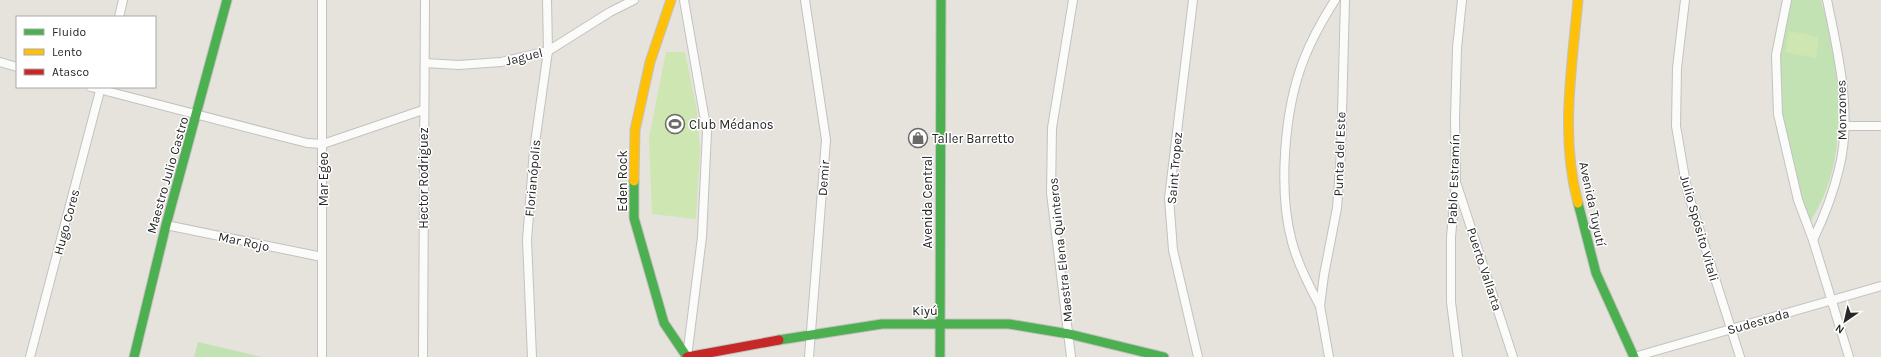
<svg xmlns="http://www.w3.org/2000/svg" width="1881" height="357" font-family="Karla,sans-serif">
<style>
.green{fill:#c3e2b4}
.pitch{fill:#cee6b1}
.lines{fill:none;stroke-linecap:round;stroke-linejoin:round}
.street-casing{stroke:#c3c2c2;stroke-width:10}
.fast-casing{stroke:#c3c2c2;stroke-width:11}
.slow-casing{stroke:#c3c2c2;stroke-width:11}
.jam-casing{stroke:#c3c2c2;stroke-width:11}
.street{stroke:#fbfbfa;stroke-width:8}
.fast{stroke:#4caf50;stroke-width:9}
.slow{stroke:#ffc107;stroke-width:9}
.jam{stroke:#c62828;stroke-width:9}
.labels{text-anchor:middle;stroke-width:3;stroke-linejoin:round;paint-order:stroke}
.street-label{font-size:13px;fill:#272727;stroke:#fff}
.poi-label{font-size:13px;fill:#272727;stroke:#fff;text-anchor:start}
</style>
<rect width="100%" height="100%" fill="#e6e3dc"/>
<g class="green">
<path d="M1791 0H1821C1838 57 1849 139 1824 195 1820 205 1814 215 1809 225L1792 175 1781 114 1778 55Z"/>
<path d="M198 342 262 357H194Z"/>
</g>
<g class="pitch">
<path d="M1789 31 1819 37 1816 58 1785 52Z"/>
<path d="M666 52H685L697 111 700 150 696 219 652 214 649 138Z"/>
</g>
<g class="lines">
<defs>
<g id="street">
<path d="M684 0 707 132 702 237 687 357"/>
<path d="M805 0 826 140 809 357"/>
<path d="M1193 0 1169 198 1173 250 1198 357"/>
<path d="M1685 0 1677 68 1676 126 1687 190 1740 357"/>
<path d="M1787 0 1776 55 1778 114 1798 200 1813 240 1849 357"/>
<path d="M119 17 123 0"/>
<path d="M0 62 17 67"/>
<path d="M425 63 459 65 501 62 548 51 610 12 634 0"/>
<path d="M91 87 307 143 323 144 423 110"/>
<path d="M1845 126H1881"/>
<path d="M1457 185 1513 357"/>
<path d="M166 225 322 257"/>
<path d="M1813 240C1824 217 1833 194 1839 169 1853 115 1838 53 1827 0"/>
<path d="M1320 306C1309 286 1298 265 1292 242 1278 191 1284 109 1304 59 1312 38 1323 19 1335 0"/>
<path d="M30 357 101 87"/>
<path d="M322 357V0"/>
<path d="M423 357 425 0"/>
<path d="M532 357 527 240 534 150 548 51 547 0"/>
<path d="M1071 357 1051 193 1052 128 1073 0"/>
<path d="M1329 357 1320 306 1324 275 1337 208 1341 152 1345 0"/>
<path d="M1458 357 1451 302V237L1456 182 1455 119 1457 48 1462 0"/>
<path d="M1634 357 1881 286"/>
</g>
<g id="fast">
<path d="M634 181V218L664 323 687 357"/>
<path d="M1578 203 1596 273 1634 357"/>
<path d="M779 340 882 324H1009L1069 334 1164 357"/>
<path d="M134 357 166 225 227 0"/>
<path d="M940 357 941 0"/>
</g>
<g id="slow">
<path d="M634 181 635 130 650 62 671 0"/>
<path d="M1578 203C1560 137 1572 67 1578 0"/>
</g>
<path id="jam" d="M687 357 779 340"/>
</defs>
<use href="#street" class="street-casing"/>
<use href="#fast" class="fast-casing"/>
<use href="#slow" class="slow-casing"/>
<use href="#jam" class="jam-casing"/>
<use href="#street" class="street"/>
<use href="#fast" class="fast"/>
<use href="#slow" class="slow"/>
<use href="#jam" class="jam"/>
</g>
<defs>
<symbol id="stadium-ring" viewBox="-11 -11 22 22"><circle r="9.5" fill="#fff" stroke="#6a6966" stroke-width="1.5"/><path d="M0-5a6.5 5 0 1 0 0 10a6.5 5 0 1 0 0-10ZM-3.5-1.8h7v3.6h-7Z" fill="#6a6966"/></symbol>
<symbol id="shop-ring" viewBox="-11 -11 22 22"><circle r="9.5" fill="#fff" stroke="#6a6966" stroke-width="1.5"/><path d="M-5-2.5h2.3a2.7 3.5 0 0 1 5.4 0H5L5.5 6h-11ZM-1.5-2.5h3a1.5 2.3 0 0 0-3 0Z" fill="#6a6966"/></symbol>
</defs>
<g fill-rule="evenodd">
<use href="#stadium-ring" x="664" y="113" width="22" height="22"/>
<use href="#shop-ring" x="907" y="127" width="22" height="22"/>
</g>
<g class="labels">
<g class="street-label">
<text transform="translate(524 56) rotate(-14)" y="5">Jaguel</text>
<text transform="translate(1841 110) rotate(-91)" y="5">Monzones</text>
<text transform="translate(1339 154) rotate(-88)" y="5">Punta del Este</text>
<text transform="translate(1174 168) rotate(-85)" y="5">Saint Tropez</text>
<text transform="translate(167 175) rotate(-74)" y="5">Maestro Julio Castro</text>
<text transform="translate(423 178) rotate(-90)" y="5">Hector Rodriguez</text>
<text transform="translate(532 178) rotate(-85)" y="5">Florianópolis</text>
<text transform="translate(823 178) rotate(-86)" y="5">Demir</text>
<text transform="translate(323 179) rotate(-90)" y="5">Mar Egeo</text>
<text transform="translate(1453 179) rotate(-88)" y="5">Pablo Estramín</text>
<text transform="translate(622 181) rotate(-90)" y="5">Eden Rock</text>
<text transform="translate(927 202) rotate(-90)" y="5">Avenida Central</text>
<text transform="translate(1593 204) rotate(78)" y="5">Avenida Tuyutí</text>
<text transform="translate(66 222) rotate(-75)" y="5">Hugo Cores</text>
<text transform="translate(1700 228) rotate(74)" y="5">Julio Spósito Vitali</text>
<text transform="translate(244 241) rotate(12)" y="5">Mar Rojo</text>
<text transform="translate(1060 250) rotate(-96)" y="5">Maestra Elena Quinteros</text>
<text transform="translate(1485 269) rotate(72)" y="5">Puerto Vallarta</text>
<text transform="translate(925 310) rotate(-1)" y="5">Kiyú</text>
<text transform="translate(1758 321) rotate(-16)" y="5">Sudestada</text>
</g>
<g class="poi-label">
<text x="689" y="129">Club Médanos</text>
<text x="932" y="143">Taller Barretto</text>
</g>
</g>
<rect x="16" y="16" width="140" height="72" fill="#ffffff" stroke="#a9a9a9"/>
<rect x="24" y="29" width="20" height="6" fill="#4caf50" stroke="#a9a9a9"/>
<text x="52" y="36" font-size="12" fill="#272727">Fluido</text>
<rect x="24" y="49" width="20" height="6" fill="#ffc107" stroke="#a9a9a9"/>
<text x="52" y="56" font-size="12" fill="#272727">Lento</text>
<rect x="24" y="69" width="20" height="6" fill="#c62828" stroke="#a9a9a9"/>
<text x="52" y="76" font-size="12" fill="#272727">Atasco</text>
<g transform="translate(1845 321) rotate(214)" stroke="#ffffff" stroke-width="3" paint-order="stroke">
<path d="M0-3L7 15L0 10L-7 15Z" fill="#272727"/>
<text y="-6" font-size="11" font-weight="bold" text-anchor="middle" fill="#272727">N</text>
</g>
</svg>
